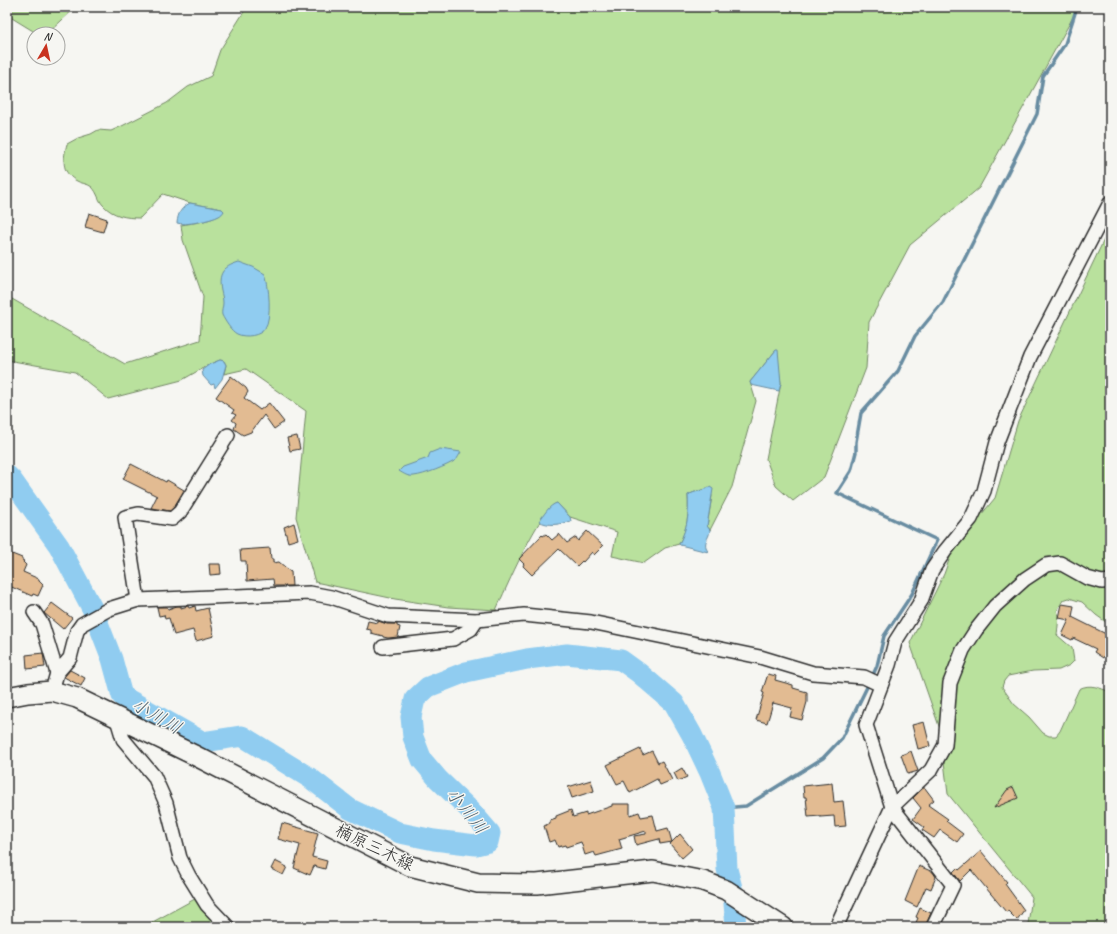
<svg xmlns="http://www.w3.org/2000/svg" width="1117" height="934" font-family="Caveat,'Klee One',sans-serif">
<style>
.green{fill:#b9e19d;stroke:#728664}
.water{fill:#90ccf0;stroke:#688ca1}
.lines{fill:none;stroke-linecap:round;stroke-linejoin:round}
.stream{stroke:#688ca1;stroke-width:3.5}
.river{stroke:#90ccf0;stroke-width:21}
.building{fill:#e2bb92;stroke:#2b2b2b}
.minor-casing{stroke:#2b2b2b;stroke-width:16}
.secondary-casing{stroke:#2b2b2b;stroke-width:22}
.minor{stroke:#f6f6f2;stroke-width:13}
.secondary{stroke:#f6f6f2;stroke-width:19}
.labels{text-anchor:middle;stroke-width:3;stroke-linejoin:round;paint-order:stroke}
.street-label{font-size:17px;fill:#2b2b2b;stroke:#f6f6f2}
.water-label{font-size:18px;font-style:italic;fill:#495b66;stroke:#f6f6f2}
</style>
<rect width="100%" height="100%" fill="#f6f6f2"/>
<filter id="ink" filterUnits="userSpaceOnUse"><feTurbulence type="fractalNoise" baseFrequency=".025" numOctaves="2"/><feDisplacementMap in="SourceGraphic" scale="8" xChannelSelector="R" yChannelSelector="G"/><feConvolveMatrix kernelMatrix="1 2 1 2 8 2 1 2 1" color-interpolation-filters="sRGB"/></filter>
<g filter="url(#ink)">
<g class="green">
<path d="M7 7H76L47 34H38L7 15Z"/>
<path d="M247 7H1077L1078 8 979 188 910 245 869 322 866 368 824 477 793 501 776 486 766 459 781 383 776 350 750 382 756 401 732 487 710 530 707 526 712 496 709 487C702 491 695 491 688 495 689 513 688 528 679 544L665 548 644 563 612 556 617 532 570 517 557 503C540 508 505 591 496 610L448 607 395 599 315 582 296 517 306 411 246 369 224 374 226 365 224 361 220 360 210 364 182 380 108 399 75 372 7 360V302L12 299 125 364 200 340 203 297 183 240 181 225C192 223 217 221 224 211L222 209 190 203 163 194 140 218C126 218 113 216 103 205 98 200 98 193 92 187 87 183 81 184 75 180 61 171 63 159 67 144L78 138 91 134 98 130 111 131 122 126 167 103 188 87 211 76 220 50Z"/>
<path d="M1110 227V625L1096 615 1082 602 1069 598 1063 600 1057 611 1059 616 1057 635 1072 648 1074 661 1070 665 1059 670 1033 671 1008 676 1004 681 1002 687 1014 704 1029 717 1043 733 1049 736H1056L1060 731 1079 689C1090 683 1100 688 1110 692V927H1030L1028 924 1032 897 948 794 940 729 910 643 944 574 953 549 995 498 1018 421Z"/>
<path d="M204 894 234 927H147L149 924Z"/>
</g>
<g class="water">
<path d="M190 203 222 209 224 211C223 213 221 215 219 216 212 220 184 226 177 223 178 213 181 208 190 203Z"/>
<path d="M239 262 253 267 265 274C269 285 272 318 265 328 261 336 245 338 237 334 231 331 225 321 222 315 221 312 223 307 223 303 223 299 222 295 221 291 218 274 222 267 239 262Z"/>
<path d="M776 350H778L781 383 779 391 751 385 750 382Z"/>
<path d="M220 360 224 361 226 365 222 379 215 388 214 384 211 385 203 376 202 370 210 364Z"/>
<path d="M440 449 461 452C459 455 458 458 456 460 447 466 424 475 414 476 408 477 404 474 399 471L403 467 428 458 430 453Z"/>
<path d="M710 487 713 489 707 526 710 530C709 540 702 541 708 552L680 545 679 544C688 526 689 514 688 495 695 491 702 491 710 487Z"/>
<path d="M557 503 570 517 571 521C562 524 548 527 539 521 544 515 549 505 557 503Z"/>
</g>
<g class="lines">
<g class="stream">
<path d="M872 677 877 666 884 636 912 594 937 540 837 493 851 471 856 452V442L861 413 898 371 915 336 943 302 1037 114 1043 76 1065 44 1077 7"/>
<path d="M724 808 746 806 823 758 842 738 869 683"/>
</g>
<path class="river" d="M7 475 12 480 59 546 93 610 112 659 122 696 203 742 242 736 310 778 350 809 400 833 434 840 476 845 488 842 490 833 471 811 438 779 422 760 413 737 411 717 415 699 428 687 466 672 527 659 567 654 621 660 639 673 674 703 692 735 710 773 724 808 727 869 733 892 736 927"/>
</g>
<g class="building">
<path d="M89 213 107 219 103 232 85 227Z"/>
<path d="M231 376 246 388 248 392 244 398 260 410 269 403 284 422 274 429 264 415 251 432 243 435 234 429 236 423 232 420 236 415 232 413 234 410 216 397Z"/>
<path d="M297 436 300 449 290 451 287 438Z"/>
<path d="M131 464 166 482 167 480 184 490 174 507 170 511 151 508 157 496 123 479Z"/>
<path d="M294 523 298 539 288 542 284 527Z"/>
<path d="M587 531 603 546 594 555 592 552 583 562 582 561 577 566 559 549 532 575 523 566 524 564 519 559 542 535 543 536 546 534 552 540 559 534 567 543 576 537 578 541Z"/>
<path d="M270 548 271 559H273V563L279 562 291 572 292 586H274L273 579 247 581 246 561H241L240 550Z"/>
<path d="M7 552 22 558V560L24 561 23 562 26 565 23 572 39 579V581L43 585 38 596 33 594 32 596 7 585Z"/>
<path d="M209 564H220L221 574 210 575Z"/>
<path d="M52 603 72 618 63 629 44 613Z"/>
<path d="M1062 604 1074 606 1072 617 1110 636V647L1103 658 1094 652 1096 649 1073 638 1072 640 1062 635 1069 620 1059 618Z"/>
<path d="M177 606H181V608L188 606 189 608 195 606 196 611 208 608 214 636 196 641 193 630 174 635 169 618 165 619 164 615 159 616 157 607H167L168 609Z"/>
<path d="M368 621 378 623V621L387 624H397V626L400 627 398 637 388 638 383 637V636L371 633V630L366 629Z"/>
<path d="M43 653 45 667 27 669 26 655Z"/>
<path d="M70 670 85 678 81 686 64 677Z"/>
<path d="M768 674 776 676 775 680 793 685V688L807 692V702L802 720 790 717 792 708 773 703 767 723 756 720 764 693 762 692Z"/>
<path d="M924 722 930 746 918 749 912 725Z"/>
<path d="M640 749 643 755 652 751 658 763 662 761 672 780 660 785 657 779 630 793 624 781 617 784 607 765Z"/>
<path d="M911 751 918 771 908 774 901 755Z"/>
<path d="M682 768 687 777 678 781 674 773Z"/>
<path d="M591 780 594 791 572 798 568 787Z"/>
<path d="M832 783 834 802 843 801 846 826 835 827 834 816 820 817V816L808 817 806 797H804L803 786Z"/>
<path d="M1013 787 1018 798 994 808 1007 790Z"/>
<path d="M923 788H925L934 800 928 805 948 819 946 821 963 834 957 842 940 830 934 838 922 830 924 827 913 819 921 808 913 798Z"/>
<path d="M612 804H630V815L639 812 641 817 653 815 657 831 668 828 672 842 660 844 659 839 636 845 634 836 646 834V831L619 839 622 849 596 856 594 852 585 855 581 842 566 847 565 845 558 847 555 840 549 842 544 826 550 823V820L556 818V816L571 810 573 817 586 813V815L612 806Z"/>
<path d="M282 823 318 833 312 857 327 861 325 869 314 866 310 875 294 868 300 845 278 839Z"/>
<path d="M680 834 692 849 682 858 670 844Z"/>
<path d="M981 851 1007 882 1005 884 1024 910 1017 920 1008 911 1006 912 971 870 960 881 953 872 957 868 959 870Z"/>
<path d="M275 861 287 867 283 875 271 869Z"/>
<path d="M919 866 933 872 936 877 931 889 926 887 917 907 905 901Z"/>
<path d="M920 908 931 913 925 927H914L918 918 916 917Z"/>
</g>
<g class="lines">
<defs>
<g id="minor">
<path d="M138 600 125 517 138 514 172 519 180 512 228 435"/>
<path d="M34 612 42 624 57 673"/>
<path d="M383 647 453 639 471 629 477 620"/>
<path d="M52 691 57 673 70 658 77 631 82 624 109 609 138 600 310 593 331 597 388 616 477 620 524 615 591 622 760 657 813 673 864 677 881 685"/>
<path d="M116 716 123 739 154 776 166 803 180 858 189 876 207 905 228 927"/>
<path d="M836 927 892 807 931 770 945 745 950 683 963 650 976 630 995 606 1025 579 1046 565 1060 563 1087 578 1102 582 1110 581"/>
<path d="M933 927 953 885 892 807 866 725 889 665 895 642 921 601 932 570 945 551 971 519 984 491 997 442 1030 357 1110 203"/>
</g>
<path id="secondary" d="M7 697 28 693 52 691 77 698 194 755 410 866 478 883 537 884 653 871 703 881 726 890 783 927"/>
</defs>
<use href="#minor" class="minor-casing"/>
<use href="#secondary" class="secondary-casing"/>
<use href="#minor" class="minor"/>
<use href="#secondary" class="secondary"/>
</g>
</g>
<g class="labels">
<g class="street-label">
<text transform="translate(375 847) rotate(26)" y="6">楠原三木線</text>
</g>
<g class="water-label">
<text transform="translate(157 716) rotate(30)" y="6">小川川</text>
<text transform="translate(467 811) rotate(51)" y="6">小川川</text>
</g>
</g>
<rect width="1117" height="934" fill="none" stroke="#f6f6f2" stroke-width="24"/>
<rect x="12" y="12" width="1093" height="910" fill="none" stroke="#2b2b2b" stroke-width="1.5" filter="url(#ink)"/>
<g transform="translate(46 46) rotate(9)"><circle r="19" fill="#f6f6f2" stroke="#a5a5a2"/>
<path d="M0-3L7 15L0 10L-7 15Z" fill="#c8321e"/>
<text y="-6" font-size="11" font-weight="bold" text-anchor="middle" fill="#2b2b2b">N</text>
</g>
</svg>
